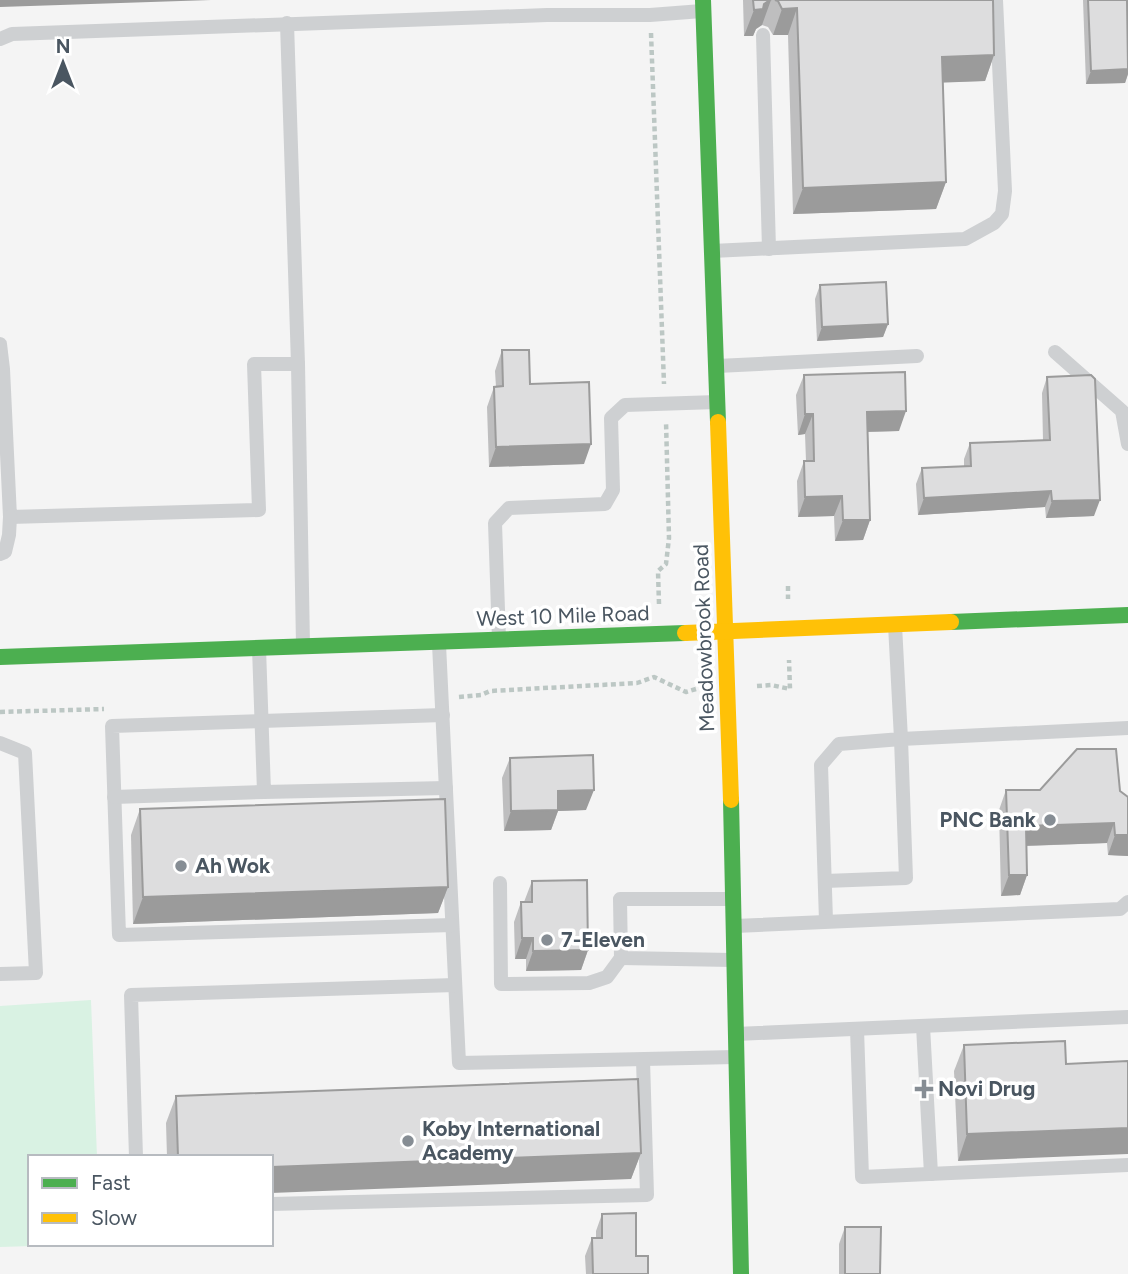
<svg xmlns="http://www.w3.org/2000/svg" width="1128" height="1274" font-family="Figtree,sans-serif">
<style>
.green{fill:#d9f2e3}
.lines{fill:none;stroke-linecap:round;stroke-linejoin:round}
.path{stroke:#bcc7c4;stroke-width:4.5;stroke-dasharray:5 3.5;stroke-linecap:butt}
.lane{stroke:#ced0d2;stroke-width:14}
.fast{stroke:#4caf50;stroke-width:16}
.slow{stroke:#ffc107;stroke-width:16}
.wall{fill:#bebebf}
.shaded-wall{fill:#9b9b9b}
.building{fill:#ddddde;stroke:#9b9b9b;stroke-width:2}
.poi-dot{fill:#868d94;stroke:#fff;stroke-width:2.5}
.labels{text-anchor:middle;stroke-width:7;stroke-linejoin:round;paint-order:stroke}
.street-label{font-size:21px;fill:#4a5661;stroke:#fff}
.poi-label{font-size:21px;font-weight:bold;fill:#4a5661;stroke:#fff;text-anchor:start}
</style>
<rect width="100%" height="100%" fill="#f4f4f4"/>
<path class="green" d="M91 1000 97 1157H30V1244H98L0 1247V1006Z"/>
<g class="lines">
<g class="path">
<path d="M651 33 664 384"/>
<path d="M788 586V599"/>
<path d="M659 604 658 571 666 564 669 538 666 421"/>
<path d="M757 686 771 685 790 689 789 660"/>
<path d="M459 697 481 695 490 691 637 683 654 677 686 692 696 689"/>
<path d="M0 712 104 709"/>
</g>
<g class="lane">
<path d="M287 23 298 364 303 645"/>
<path d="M763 35 769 249"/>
<path d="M0 39 12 34 547 15H650L702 11"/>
<path d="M712 251 965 239 994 223 1002 214 1005 191 996 0"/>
<path d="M0 344 3 369 10 517 259 510 254 364H298"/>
<path d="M1055 352 1122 411 1128 444"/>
<path d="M717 366 917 356"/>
<path d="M0 554 5 552 9 535 10 517"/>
<path d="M499 639 495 523 509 508 605 504 613 490 611 418 625 405 717 402"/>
<path d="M439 644 459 1063 735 1057"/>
<path d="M259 648 264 792 446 788"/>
<path d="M443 715 112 726 119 935 452 925"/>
<path d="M0 743 25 753 36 973 0 974"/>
<path d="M114 797 264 792"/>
<path d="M825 881 906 878 901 739 1128 728"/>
<path d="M500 883 501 984 589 983 607 977 621 958"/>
<path d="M826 921 821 765 839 744 901 739 895 625"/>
<path d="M735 926 1120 909 1128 902"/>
<path d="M732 960 621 958 620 899H733"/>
<path d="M923 1026 931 1174"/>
<path d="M857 1029 862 1177 1128 1165"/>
<path d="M736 1034 1128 1017"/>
<path d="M136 1157 131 995 455 985"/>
<path d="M271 1204 647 1195 643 1060"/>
</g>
<g class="fast">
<path d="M703 0 718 422"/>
<path d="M951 622 1128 615"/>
<path d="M0 657 685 633"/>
<path d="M731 800 741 1274"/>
</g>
<g class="slow">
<path d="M718 422 731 800"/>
<path d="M685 633 951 622"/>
</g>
</g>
<g class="wall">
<path d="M743 0H993L994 55 985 81 943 82 946 182 936 209 793 214 788 35H773L768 27 762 25 756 29 753 36H744Z"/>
<path d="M1083 0H1127L1128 74 1125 83 1086 84Z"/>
<path d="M820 285 888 324 883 337 817 341 815 299Z"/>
<path d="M502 350 530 384 584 464 489 467 487 407 494 387H496L495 371Z"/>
<path d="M804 375 899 431 868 432 870 520 863 540 835 541 834 516 798 517 797 481 804 461H806L805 434 798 435 796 395Z"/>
<path d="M1047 377 1094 516 1046 518 1045 507 918 515 916 484 922 468 964 466V459L970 443 1043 441 1042 393Z"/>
<path d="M510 758 586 810 558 811 551 830 504 831 502 778Z"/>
<path d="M1006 790 1120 791 1128 797V856L1108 855 1107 843 1027 846V875L1020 895 1001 896 999 810Z"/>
<path d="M140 809 448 887 438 913 133 924 131 835Z"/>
<path d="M532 881 588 950 581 970 526 971V959H515L514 922 521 902H524Z"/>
<path d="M1065 1041 958 1161 954 1071 964 1045Z"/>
<path d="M176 1096 641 1153 631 1179 271 1157H167L166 1123Z"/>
<path d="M602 1214 636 1256 648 1274H586L585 1256 592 1238H596V1231Z"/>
<path d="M845 1227 880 1274H839V1244Z"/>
</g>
<g class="shaded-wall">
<path d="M0 0H211L0 7Z"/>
<path d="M771 0 762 25 756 29 753 36H744L754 10Z"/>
<path d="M797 8 788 35H773L782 9Z"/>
<path d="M994 55 985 81 933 83 942 57Z"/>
<path d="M1128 69V74L1125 83 1086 84 1091 71Z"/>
<path d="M946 182 936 209 793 214 803 188Z"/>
<path d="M888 324 883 337 817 341 822 327Z"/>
<path d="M906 411 899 431 860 432 867 412Z"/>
<path d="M805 414H813L805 434 798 435Z"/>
<path d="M591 444 584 464 489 467 496 447Z"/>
<path d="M1051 491 1045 507 918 515 924 498Z"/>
<path d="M842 496 834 516 798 517 805 497Z"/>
<path d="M1100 500 1094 516 1046 518 1052 501Z"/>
<path d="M843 520H870L863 540 835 541Z"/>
<path d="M594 790 586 810 558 811 551 830 504 831 511 811 558 791Z"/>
<path d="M1114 823 1107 843 1019 846 1026 826Z"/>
<path d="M1115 835H1128V856L1108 855Z"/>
<path d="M1009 875H1027L1020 895 1001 896Z"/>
<path d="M448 887 438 913 133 924 143 897Z"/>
<path d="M522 938H533L526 959H515Z"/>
<path d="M588 950 581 970 526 971 533 951Z"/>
<path d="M1128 1128V1154L958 1161 967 1134Z"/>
<path d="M641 1153 631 1179 271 1193V1167Z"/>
</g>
<g class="building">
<path d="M753 0H770L764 4 763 9 754 10Z"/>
<path d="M775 0H993L994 55 942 57 946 182 803 188 797 8 782 9 778 1Z"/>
<path d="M1088 0H1127L1128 69 1091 71Z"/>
<path d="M886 282 888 324 822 327 820 285Z"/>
<path d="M502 350H529L530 384 589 382 591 444 496 447 494 387 503 386Z"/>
<path d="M905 372 906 411 867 412 870 520H843L842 496 805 497 804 461H814L813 414H805L804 375Z"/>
<path d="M1091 375 1095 379 1100 500 1052 501 1051 491 924 498 922 468 971 466 970 443 1050 440 1047 377Z"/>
<path d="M1077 749H1116L1120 791 1128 797V835H1115L1114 823 1026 826 1027 875H1009L1006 790H1040Z"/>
<path d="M593 755 594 790 558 791V810L511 811 510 758Z"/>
<path d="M445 799 448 887 143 897 140 809Z"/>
<path d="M587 880 588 950 533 951V938H522L521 902H532V881Z"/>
<path d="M1065 1041 1066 1064 1128 1061V1128L967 1134 964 1045Z"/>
<path d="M638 1079 641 1153 271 1167V1157H178L176 1096Z"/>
<path d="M636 1213V1256H648V1274H593L592 1238H602V1214Z"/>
<path d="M845 1227H881L880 1274H845Z"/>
</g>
<g class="poi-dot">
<circle cx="1050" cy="820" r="7"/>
<circle cx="181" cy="866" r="7"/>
<circle cx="547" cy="940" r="7"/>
<path d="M920.5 1078.5h7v7h7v7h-7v7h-7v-7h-7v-7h7z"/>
<circle cx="408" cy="1141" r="7"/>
</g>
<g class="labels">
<g class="street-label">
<text transform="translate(563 616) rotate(-2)" y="7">West 10 Mile Road</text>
<text transform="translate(704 638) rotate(-92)" y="7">Meadowbrook Road</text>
</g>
<g class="poi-label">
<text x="1036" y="827" text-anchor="end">PNC Bank</text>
<text x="195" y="873">Ah Wok</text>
<text x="561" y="947">7-Eleven</text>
<text x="938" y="1096">Novi Drug</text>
<text x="422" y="1136">Koby International<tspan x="422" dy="24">Academy</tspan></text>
</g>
</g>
<rect x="28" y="1155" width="245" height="91" fill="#ffffff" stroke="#b7bbc0" stroke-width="2"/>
<rect x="42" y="1178" width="35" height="10" fill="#4caf50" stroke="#b7bbc0" stroke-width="2"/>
<text x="91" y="1190" font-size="21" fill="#4a5661">Fast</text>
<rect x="42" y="1213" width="35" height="10" fill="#ffc107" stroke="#b7bbc0" stroke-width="2"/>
<text x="91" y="1225" font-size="21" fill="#4a5661">Slow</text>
<g transform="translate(63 63)" stroke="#ffffff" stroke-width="5" paint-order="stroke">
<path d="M0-5L12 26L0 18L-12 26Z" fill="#4a5661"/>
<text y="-10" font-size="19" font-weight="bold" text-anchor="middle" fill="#4a5661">N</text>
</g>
</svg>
